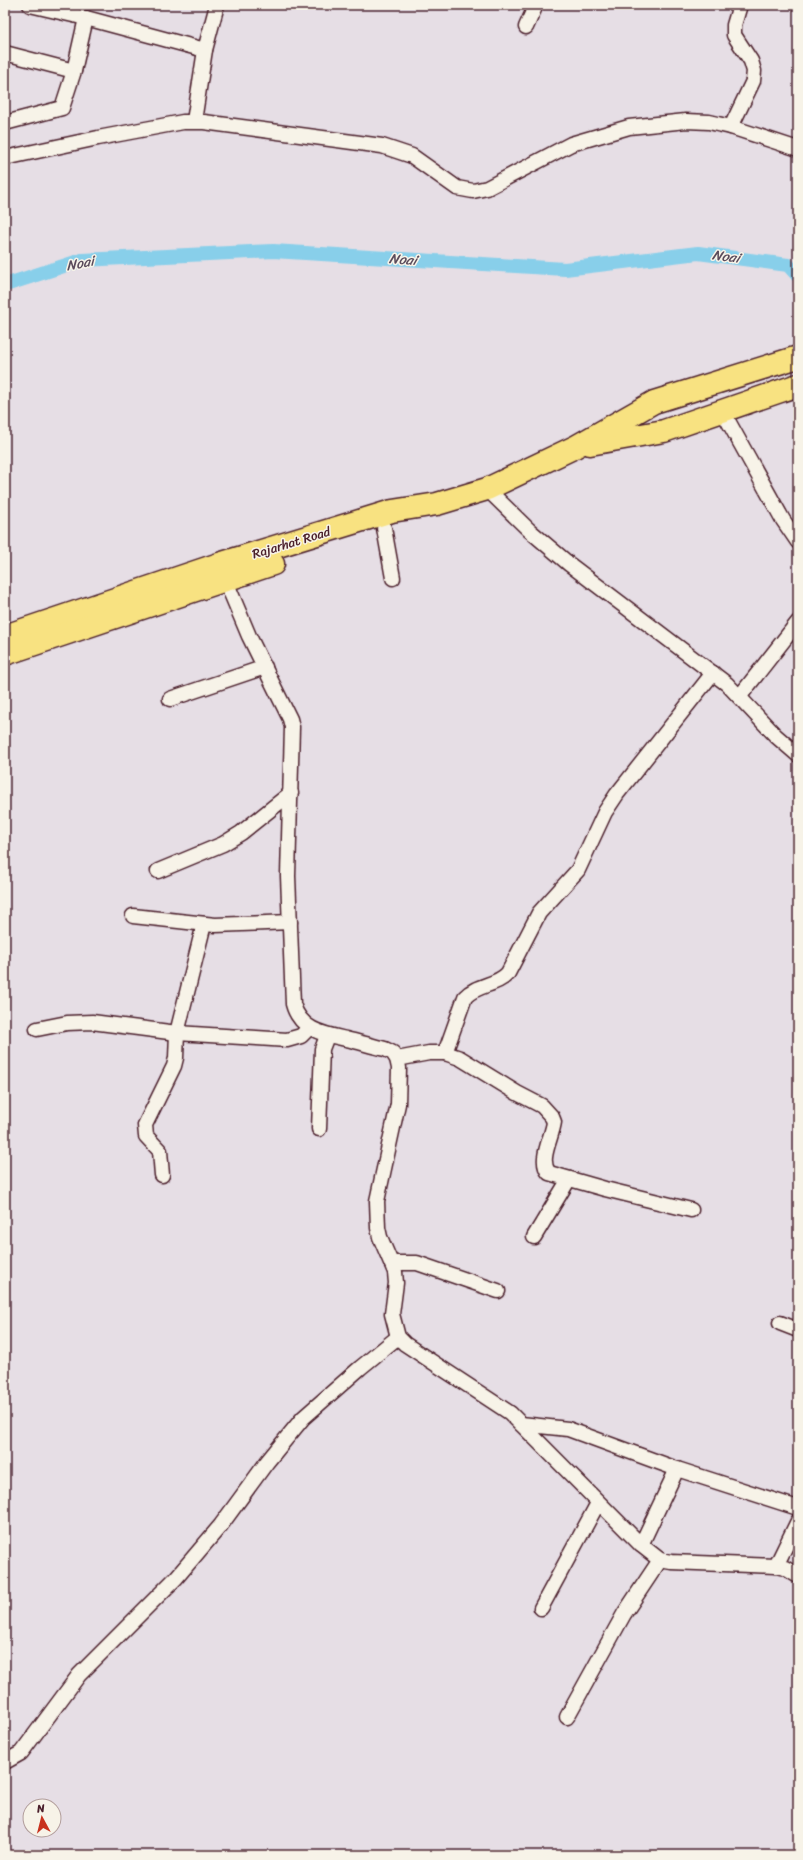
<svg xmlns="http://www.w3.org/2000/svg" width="803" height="1860" font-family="Sriracha,sans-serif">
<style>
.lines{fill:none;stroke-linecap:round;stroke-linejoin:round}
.canal{stroke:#88cfea;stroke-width:14}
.minor-casing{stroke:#4a1f2b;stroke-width:17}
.primary-casing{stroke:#4a1f2b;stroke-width:25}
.minor{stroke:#f7f3e8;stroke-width:14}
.primary{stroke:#f8e281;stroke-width:22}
.labels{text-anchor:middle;stroke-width:3;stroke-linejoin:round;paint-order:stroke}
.street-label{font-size:13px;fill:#4a1f2b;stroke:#f7f3e8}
.water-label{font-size:14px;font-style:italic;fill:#5a4b5b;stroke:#f7f3e8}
</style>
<rect width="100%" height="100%" fill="#e6dee5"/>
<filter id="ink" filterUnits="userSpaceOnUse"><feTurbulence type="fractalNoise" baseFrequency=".025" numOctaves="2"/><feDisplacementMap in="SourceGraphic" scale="8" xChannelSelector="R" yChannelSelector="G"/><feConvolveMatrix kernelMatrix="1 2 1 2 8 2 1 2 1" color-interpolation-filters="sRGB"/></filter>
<g filter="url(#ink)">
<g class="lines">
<path class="canal" d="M5 285 82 260 273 251 565 269 698 253 788 265 798 276"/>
<defs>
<g id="minor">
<path d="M30 5 86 18 205 50"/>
<path d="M526 27 536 5"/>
<path d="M5 53 74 71"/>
<path d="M194 121 205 50 217 5"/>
<path d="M5 123 62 108 74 71 86 18"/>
<path d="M731 127 753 81 754 71 751 61 734 35V25L740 5"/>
<path d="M5 158 98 138 183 122H204L382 146 412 156 457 188 473 191 487 188 571 144 629 127 686 121 709 122 731 127 798 149"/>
<path d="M722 410 783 520 798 542"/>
<path d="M487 489 529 530 569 564 727 684 776 736 798 755"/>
<path d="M384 528 393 578"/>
<path d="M225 579 249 636 290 719 292 727 288 876 293 1004C300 1030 323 1034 346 1039 359 1042 372 1046 385 1049L393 1053 397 1059 399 1068 398 1104 377 1201 378 1228 380 1237 395 1272 396 1283 392 1314 398 1337 405 1344 510 1413 641 1545 660 1560 671 1562 776 1566 785 1568 798 1576"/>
<path d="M740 696 798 622"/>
<path d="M170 699 265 667"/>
<path d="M158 871 223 844 241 833 291 793"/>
<path d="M133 916 215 925 290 922"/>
<path d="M37 1029 67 1023 92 1022 177 1033 287 1040 301 1036 309 1028"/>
<path d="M445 1053 465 997C477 984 497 986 508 973L539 913 578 870 605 812 617 794 713 673"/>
<path d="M397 1059 429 1053H445L460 1058 517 1093 542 1106 552 1117 554 1122C552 1138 538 1160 549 1173L605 1189 691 1210"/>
<path d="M319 1129 322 1049 327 1036"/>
<path d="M162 1175 160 1151 146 1136 145 1125 174 1066 176 1058 177 1033 204 924"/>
<path d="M534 1237 569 1179"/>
<path d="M392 1263H417L498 1291"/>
<path d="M780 1323 798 1330"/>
<path d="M521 1424 568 1429 677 1469 798 1508"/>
<path d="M641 1545 677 1469"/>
<path d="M776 1566 798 1521"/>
<path d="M541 1608 598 1503"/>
<path d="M567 1717 624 1614 660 1560"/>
<path d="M5 1762 21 1753 79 1675 176 1578 221 1525 267 1462 303 1418 360 1368 398 1337"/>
</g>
<g id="primary">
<path d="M590 444 664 431 798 385"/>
<path d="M5 636 219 564 392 511 437 504 487 489 575 447 654 402 798 357"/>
<path d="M5 654 273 564"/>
</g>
</defs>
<use href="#minor" class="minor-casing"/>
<use href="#primary" class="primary-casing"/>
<use href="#minor" class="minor"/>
<use href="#primary" class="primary"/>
</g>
</g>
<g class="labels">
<g class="street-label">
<text transform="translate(291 542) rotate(-17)" y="5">Rajarhat Road</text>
</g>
<g class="water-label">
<text transform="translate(726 256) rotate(7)" y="5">Noai</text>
<text transform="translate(403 259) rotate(4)" y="5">Noai</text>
<text transform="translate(80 263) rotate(-11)" y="5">Noai</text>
</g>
</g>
<rect width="803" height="1860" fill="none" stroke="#f7f3e8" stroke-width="20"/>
<rect x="10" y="10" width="783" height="1840" fill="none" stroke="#4a1f2b" stroke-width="1.5" filter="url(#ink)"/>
<g transform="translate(42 1818) rotate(353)"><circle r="19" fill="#f7f3e8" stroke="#b29e9c"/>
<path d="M0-3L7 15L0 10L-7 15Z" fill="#c8321e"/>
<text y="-6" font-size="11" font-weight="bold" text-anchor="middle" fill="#4a1f2b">N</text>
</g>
</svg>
